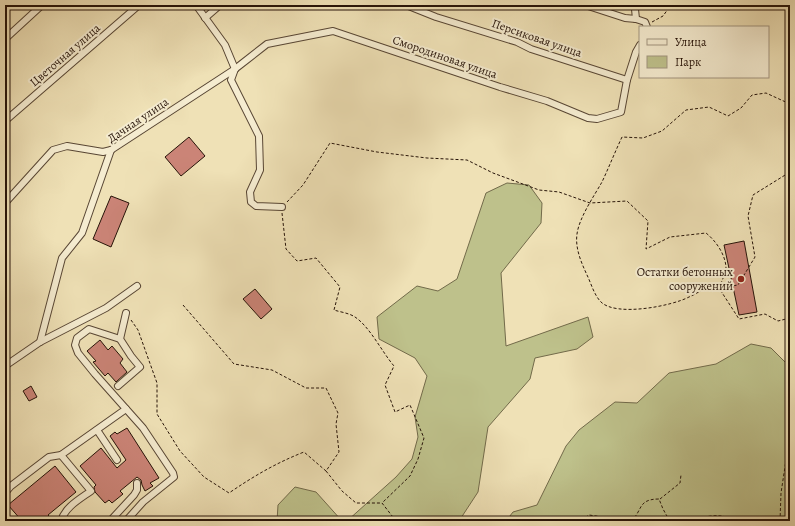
<svg xmlns="http://www.w3.org/2000/svg" width="795" height="526" font-family="Alegreya,serif">
<style>
.green{fill:#bec18b;stroke:#726a4a}
.building{fill:#cb8477;stroke:#261308}
.lines{fill:none;stroke-linecap:round;stroke-linejoin:round}
.minor-casing{stroke:#584634;stroke-width:8}
.path{stroke:#261308;stroke-width:1;stroke-dasharray:3 2;stroke-linecap:butt}
.minor{stroke:#f5ecd0;stroke-width:6}
.poi-dot{fill:#8f2418;stroke:#f5ecd0;stroke-width:1.5}
.labels{text-anchor:middle;stroke-width:4;stroke-linejoin:round;paint-order:stroke}
.street-label{font-size:12px;fill:#261308;stroke:#f5ecd0}
.poi-label{font-size:12px;fill:#261308;stroke:#f5ecd0;text-anchor:end}
</style>
<rect width="100%" height="100%" fill="#efe1b6"/>
<filter id="stains"><feTurbulence type="fractalNoise" baseFrequency=".005" numOctaves="4"/><feColorMatrix values="0 0 0 0 .2 0 0 0 0 .09 0 0 0 0 .02 0 0 0 .5 -.17"/></filter>
<radialGradient id="worn" r=".72"><stop offset=".6" stop-color="#630" stop-opacity="0"/><stop offset="1" stop-color="#630" stop-opacity=".3"/></radialGradient>
<g class="green">
<path d="M507 183 529 185 542 203 541 223 501 273 506 346 588 317 593 337 577 349 535 358 530 379 488 427 478 492 459 521H347L396 477 412 459 418 437 415 417 427 376 415 358 379 339 377 317 417 286 438 291 457 279 486 193Z"/>
<path d="M751 344 771 348 785 362H790V521H506L513 512 537 505 566 446 579 430 615 402 637 403 669 373 716 364Z"/>
<path d="M295 487 316 492 342 521H277L278 505Z"/>
</g>
<g class="building">
<path d="M189 137 205 156 181 176 165 157Z"/>
<path d="M111 196 129 203 111 247 93 239Z"/>
<path d="M744 241 757 312 739 315 724 245Z"/>
<path d="M255 289 272 309 261 319 243 299Z"/>
<path d="M100 340 108 350 112 346 123 359 120 363 127 372 116 382 108 373 105 376 93 362 96 361 87 351Z"/>
<path d="M31 386 37 397 29 401 23 391Z"/>
<path d="M127 428 159 478 150 483 153 486 145 491 142 485 141 480 137 477 120 491 123 494 112 503 109 500 105 503 95 492 94 487 96 485 80 466 101 448 117 468 126 460 110 436 115 432 117 434Z"/>
<path d="M55 466 76 492 48 515 54 521H22L8 505Z"/>
</g>
<g class="lines">
<defs>
<g id="minor">
<path d="M196 5 225 45 235 69"/>
<path d="M406 5 436 17 517 42 531 49 627 80 636 52 640 45"/>
<path d="M585 5 625 18 636 19 645 22 647 27"/>
<path d="M205 18 220 5"/>
<path d="M636 19 635 9 637 5"/>
<path d="M5 39 42 5"/>
<path d="M235 69 231 80 259 136 260 170 250 192 251 202 256 206 282 207"/>
<path d="M5 121 139 5"/>
<path d="M5 203 53 150 67 146 103 152 111 150"/>
<path d="M120 339 89 329 77 338 75 345 78 353 95 374 143 428 173 473 174 477 143 502 126 521"/>
<path d="M40 342 62 258 82 233 111 150 235 69 267 44 333 31 500 87 547 101 588 118 597 119 621 112 627 80"/>
<path d="M5 366 40 342 106 308 137 286"/>
<path d="M118 386 140 367 131 356 120 339 126 313"/>
<path d="M97 430 117 460"/>
<path d="M5 493 11 486 49 457 61 455 126 409"/>
<path d="M61 521C65 507 80 499 91 491L61 455"/>
<path d="M110 521 134 495 137 490V483"/>
</g>
</defs>
<use href="#minor" class="minor-casing"/>
<g class="path">
<path d="M652 22 663 16 671 5"/>
<path d="M790 104 766 93 752 95 741 108 728 116 709 107 686 110 662 131 643 138 622 137C615 152 609 167 602 182 594 196 579 218 577 234 575 248 581 262 587 275 591 283 594 295 601 302 616 317 672 306 689 297 696 294 702 290 708 286L719 288 738 285 755 257 748 216 753 195 790 172"/>
<path d="M287 202 303 185 330 143 377 152 427 158 467 160 493 173 539 190 559 192 590 203 627 201 648 221 646 249 670 237 706 233C716 241 725 254 726 267 726 274 721 282 719 288L739 319 765 314 778 321 790 318"/>
<path d="M282 213 286 249 297 261 316 258 340 287 334 310C340 312 349 313 355 317 370 327 382 352 394 366L385 385 395 412 410 405 424 438 418 459 410 476 382 503"/>
<path d="M183 305 234 364 272 370 306 388H326L338 413 336 424 339 452 326 471 342 491 356 503H382L396 521"/>
<path d="M131 320 138 330 157 383V414L180 451 204 477 229 493C254 476 276 463 304 452L326 471"/>
<path d="M660 499 680 483 681 475"/>
<path d="M636 518 645 521"/>
<path d="M584 521 583 519 589 515 603 517 606 521"/>
<path d="M631 521C643 511 637 499 659 499L663 509 668 518C675 518 683 519 691 519 703 518 722 511 732 521"/>
<path d="M664 521 668 518"/>
<path d="M780 521 781 493 790 434"/>
</g>
<use href="#minor" class="minor"/>
</g>
<circle class="poi-dot" cx="741" cy="279" r="4"/>
<g class="labels">
<g class="street-label">
<text transform="translate(537 38) rotate(19)" y="4">Персиковая улица</text>
<text transform="translate(65 55) rotate(-41)" y="4">Цветочная улица</text>
<text transform="translate(445 57) rotate(19)" y="4">Смородиновая улица</text>
<text transform="translate(138 120) rotate(-34)" y="4">Дачная улица</text>
</g>
<g class="poi-label">
<text x="733" y="276">Остатки бетонных<tspan x="733" dy="14">сооружений</tspan></text>
</g>
</g>
<rect width="795" height="526" fill="none" stroke="#efe1b6" stroke-width="20"/>
<rect x="6" y="6" width="783" height="514" fill="none" stroke="#261308" stroke-width="2"/>
<rect x="10" y="10" width="775" height="506" fill="none" stroke="#261308"/>
<rect x="639" y="26" width="130" height="52" fill="#f5ecd0" stroke="#a29580"/>
<rect x="647" y="39" width="20" height="6" fill="#f5ecd0" stroke="#a29580"/>
<text x="675" y="46" font-size="12" fill="#261308">Улица</text>
<rect x="647" y="56" width="20" height="12" fill="#bec18b" stroke="#a29580"/>
<text x="675" y="66" font-size="12" fill="#261308">Парк</text>
<rect width="100%" height="100%" filter="url(#stains)"/>
<rect width="100%" height="100%" fill="url(#worn)"/>
</svg>
